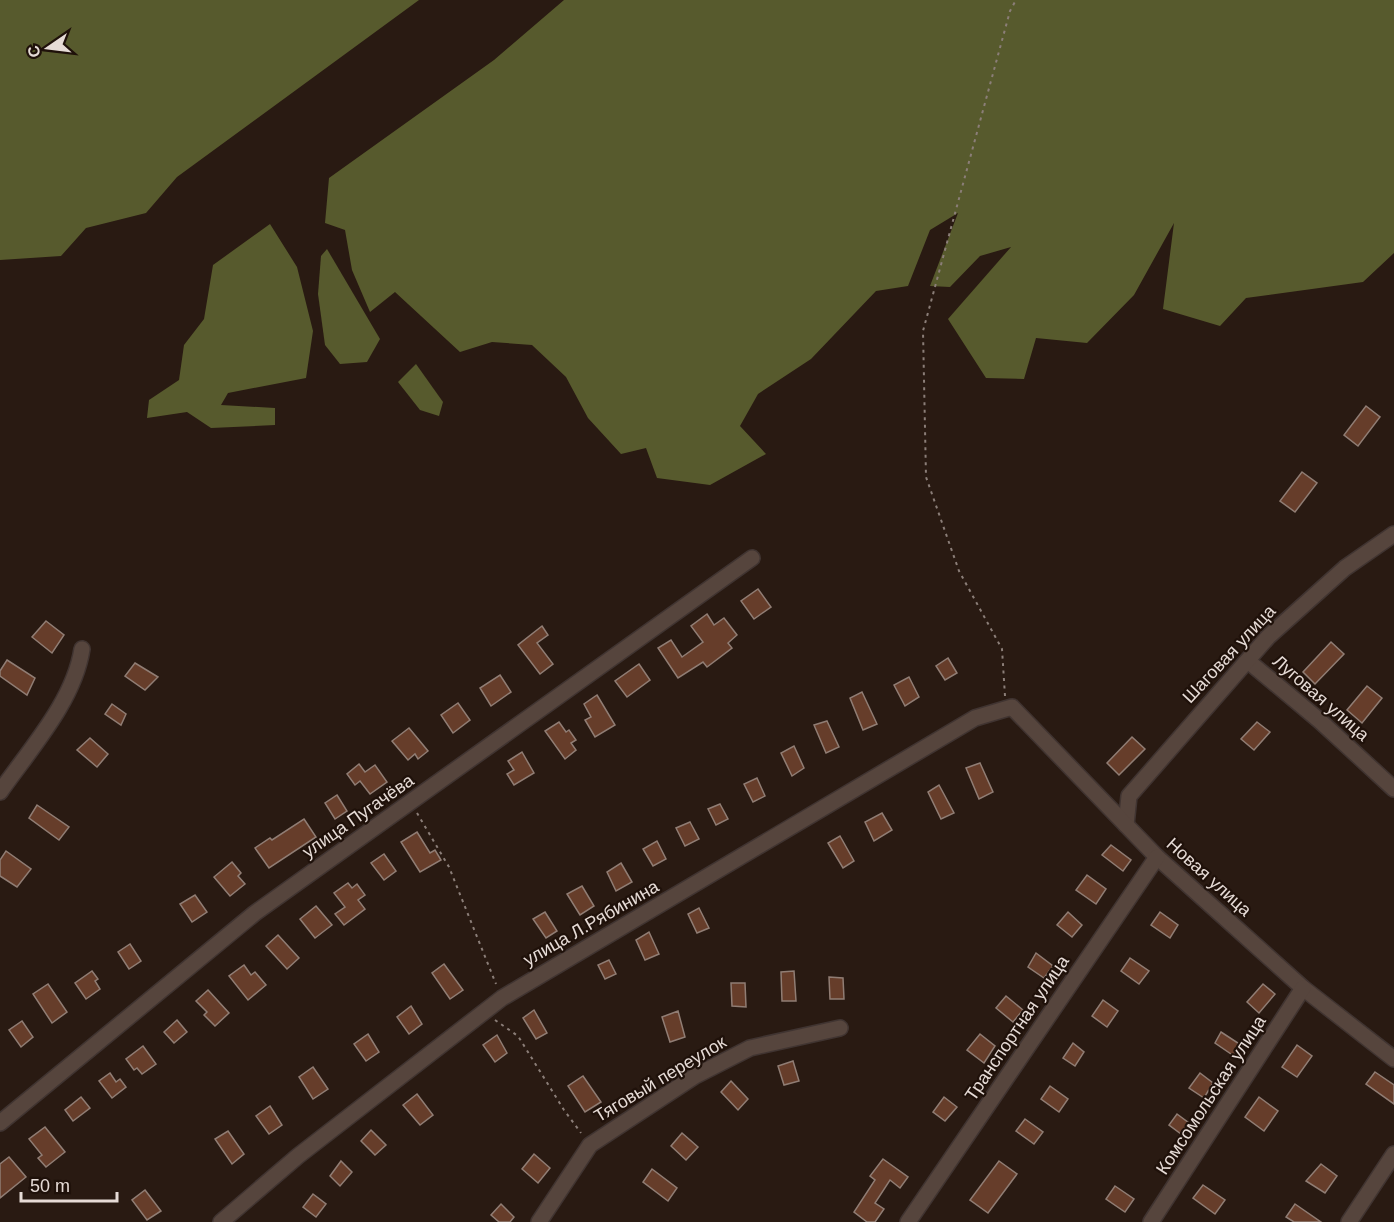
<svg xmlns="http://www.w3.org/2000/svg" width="1394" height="1222" font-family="Arial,sans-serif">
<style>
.forest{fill:#575a2d}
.building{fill:#663d2a;stroke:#907d74;stroke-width:1.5}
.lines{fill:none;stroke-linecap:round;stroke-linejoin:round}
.minor-casing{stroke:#403431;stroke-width:18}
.path{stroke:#8b7e78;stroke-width:2;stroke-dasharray:3 4.5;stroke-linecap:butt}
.minor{stroke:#56453d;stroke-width:15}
.labels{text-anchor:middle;stroke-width:4.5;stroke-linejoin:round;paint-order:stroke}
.street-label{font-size:18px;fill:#e6dbd6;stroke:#1f110a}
</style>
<rect width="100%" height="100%" fill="#291a12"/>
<g class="forest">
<path d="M0 0H419L177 177 146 213 86 228 61 256 0 260Z"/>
<path d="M564 0H1394V253L1363 282 1246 298 1220 326 1163 309 1174 223 1134 295 1087 343 1036 338 1024 379 986 378 948 319 1011 247 980 256 950 287 930 286 958 213 930 230 908 286 876 291 811 359 758 394 740 426 766 454 710 485 657 478 646 448 621 454 588 418 566 377 532 345 492 342 460 352 395 292 370 312 352 270 345 230 325 223 329 178 494 60Z"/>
<path d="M270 224 297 267 313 331 306 378 228 393 221 405 275 408V425L211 428 187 412 147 418 149 400 179 380 184 345 204 319 213 265Z"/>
<path d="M327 249 380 339 367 362 340 364 325 345 318 294 321 256Z"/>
<path d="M416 364 443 402 439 416 420 410 398 382Z"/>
</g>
<g class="building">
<path d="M1366 406 1380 417 1358 446 1344 435Z"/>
<path d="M1302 472 1317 483 1295 512 1280 501Z"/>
<path d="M758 589 771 607 754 619 741 601Z"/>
<path d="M707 614 714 625 724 618 737 635 728 643 732 648 707 667 703 662 678 678 658 648 671 640 682 657 703 642 691 626Z"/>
<path d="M46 621 64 635 52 653 32 637Z"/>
<path d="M542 626 548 635 537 643 553 664 540 674 518 645Z"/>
<path d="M1331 642 1344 654 1315 684 1303 672Z"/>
<path d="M948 658 957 673 945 680 936 666Z"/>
<path d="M7 660 35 678 27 695 0 676V671Z"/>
<path d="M135 663 158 677 145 690 125 676Z"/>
<path d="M639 664 650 680 627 697 615 681Z"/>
<path d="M500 675 511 692 491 706 480 688Z"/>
<path d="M909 677 919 697 905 706 894 685Z"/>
<path d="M1367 686 1382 698 1362 723 1347 710Z"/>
<path d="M862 692 877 724 863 730 850 698Z"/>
<path d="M597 695 615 725 595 737 585 720 591 717 584 704Z"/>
<path d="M458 703 470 720 453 733 441 715Z"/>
<path d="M112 704 126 714 121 725 105 714Z"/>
<path d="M827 721 839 747 826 753 814 725Z"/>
<path d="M559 722 566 732 569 730 576 740 571 743 576 750 565 759 545 731Z"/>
<path d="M1257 722 1270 732 1254 750 1241 739Z"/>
<path d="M409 728 428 751 418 759 415 754 408 760 392 741Z"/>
<path d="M1132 737 1145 749 1119 775 1107 763Z"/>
<path d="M90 738 108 754 97 767 77 750Z"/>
<path d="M794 746 804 768 792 776 781 753Z"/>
<path d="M522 752 534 773 514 785 507 774 514 770 508 761Z"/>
<path d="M980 763 993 792 979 799 966 768Z"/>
<path d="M359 764 365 772 375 765 387 782 370 794 360 781 355 785 347 774Z"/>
<path d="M757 778 765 796 753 802 744 784Z"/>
<path d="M939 785 954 813 941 819 928 792Z"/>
<path d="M337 795 347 811 335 819 325 803Z"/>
<path d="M720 804 728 819 716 825 708 809Z"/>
<path d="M37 805 69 827 59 840 29 818Z"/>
<path d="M882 813 892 830 874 841 865 822Z"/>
<path d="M304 819 316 837 269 868 255 848 270 838 272 840Z"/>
<path d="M690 822 699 839 685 846 676 828Z"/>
<path d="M417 832 430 853 435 850 441 860 420 872 401 842Z"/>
<path d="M840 836 854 861 843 868 828 843Z"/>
<path d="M657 841 666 859 653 866 643 849Z"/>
<path d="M1111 845 1131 860 1123 871 1102 855Z"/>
<path d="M6 851 31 869 17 887 0 876V860Z"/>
<path d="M384 854 396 871 384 880 371 863Z"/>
<path d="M232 862 241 873 238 876 245 884 230 896 214 877Z"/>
<path d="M621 863 632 882 616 891 607 872Z"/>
<path d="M1087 875 1106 889 1096 904 1076 890Z"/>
<path d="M348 883 352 888 357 884 365 895 358 900 365 909 344 925 335 914 345 907 334 893Z"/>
<path d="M582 886 594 906 580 915 567 894Z"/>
<path d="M195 895 207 912 192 922 180 904Z"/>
<path d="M316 906 332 925 315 938 300 919Z"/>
<path d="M699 908 709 928 697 933 688 914Z"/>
<path d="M545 912 557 931 546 938 533 919Z"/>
<path d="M1068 912 1082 925 1072 937 1057 925Z"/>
<path d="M1160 912 1178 925 1170 938 1151 925Z"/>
<path d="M649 932 659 954 645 960 636 940Z"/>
<path d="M278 935 299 958 287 969 266 946Z"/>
<path d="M130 944 141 961 129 969 118 952Z"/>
<path d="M1036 953 1053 966 1044 978 1028 967Z"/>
<path d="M1130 958 1149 971 1139 984 1121 971Z"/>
<path d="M609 960 616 974 605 979 598 965Z"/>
<path d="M444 964 463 990 450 999 432 973Z"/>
<path d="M244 965 251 975 255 972 266 985 248 1000 229 976Z"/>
<path d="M92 971 98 979 95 981 100 989 86 999 75 983Z"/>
<path d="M794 971 796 1001H782L781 972Z"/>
<path d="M829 977 843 978 844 999H830Z"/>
<path d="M731 983H745L746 1007 732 1006Z"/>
<path d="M48 984 67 1012 52 1023 33 994Z"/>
<path d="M1263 984 1275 994 1259 1013 1247 1002Z"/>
<path d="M208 990 229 1013 215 1026 204 1015 207 1012 196 1001Z"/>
<path d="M1006 996 1023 1010 1013 1022 996 1008Z"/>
<path d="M1103 1000 1118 1011 1107 1027 1092 1016Z"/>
<path d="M411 1006 422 1024 409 1034 397 1017Z"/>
<path d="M534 1010 547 1033 536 1039 523 1018Z"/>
<path d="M678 1011 685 1037 670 1042 662 1017Z"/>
<path d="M177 1020 187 1032 174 1043 164 1032Z"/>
<path d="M22 1021 33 1037 21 1047 9 1030Z"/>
<path d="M1221 1032 1241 1045 1234 1056 1215 1043Z"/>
<path d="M368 1034 379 1052 366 1061 354 1044Z"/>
<path d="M980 1034 995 1046 984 1063 967 1050Z"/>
<path d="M497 1035 507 1053 495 1062 483 1045Z"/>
<path d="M1073 1043 1084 1052 1075 1066 1063 1058Z"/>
<path d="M1297 1045 1312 1056 1297 1077 1282 1067Z"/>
<path d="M143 1046 156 1064 142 1074 137 1068 134 1070 126 1059Z"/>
<path d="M793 1061 799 1081 784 1085 778 1066Z"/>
<path d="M313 1067 328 1089 313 1099 299 1077Z"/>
<path d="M1375 1072 1394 1085V1104L1366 1084Z"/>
<path d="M110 1073 116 1082 120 1079 126 1087 112 1098 99 1081Z"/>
<path d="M1200 1073 1213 1083 1204 1098 1189 1088Z"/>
<path d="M583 1076 601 1102 585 1112 568 1086Z"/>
<path d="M731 1081 748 1099 738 1110 721 1092Z"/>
<path d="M1050 1086 1068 1099 1059 1112 1041 1099Z"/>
<path d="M417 1094 433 1115 420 1125 403 1105Z"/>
<path d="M81 1097 90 1108 73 1121 65 1110Z"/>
<path d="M944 1097 957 1107 945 1121 933 1112Z"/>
<path d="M1259 1097 1278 1111 1264 1131 1245 1117Z"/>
<path d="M270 1106 282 1125 269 1134 256 1116Z"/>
<path d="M1177 1114 1189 1123 1181 1134 1169 1125Z"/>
<path d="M1025 1119 1043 1132 1034 1144 1016 1131Z"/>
<path d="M45 1127 65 1152 46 1167 38 1158 42 1155 29 1139Z"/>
<path d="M371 1130 386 1145 375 1155 361 1141Z"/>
<path d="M228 1131 244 1154 232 1164 215 1139Z"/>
<path d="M682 1133 698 1147 686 1160 671 1146Z"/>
<path d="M534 1154 550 1168 538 1183 522 1169Z"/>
<path d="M9 1157 26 1177 0 1198V1164Z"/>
<path d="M883 1159 908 1177 900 1188 890 1180 875 1203 884 1209 875 1222H867L854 1212 875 1180 870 1176Z"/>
<path d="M341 1161 352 1172 340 1186 330 1176Z"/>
<path d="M999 1161 1017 1174 988 1213 970 1200Z"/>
<path d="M1321 1164 1337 1176 1325 1193 1306 1181Z"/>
<path d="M652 1169 677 1188 668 1201 643 1182Z"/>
<path d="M1203 1185 1225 1200 1215 1214 1193 1198Z"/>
<path d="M1115 1186 1134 1199 1125 1212 1106 1199Z"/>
<path d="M145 1190 161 1211 147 1220 132 1200Z"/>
<path d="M313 1194 326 1204 316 1217 303 1207Z"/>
<path d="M501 1204 514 1217 510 1222H499L491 1215Z"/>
<path d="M1295 1204 1321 1222H1294L1286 1217Z"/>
</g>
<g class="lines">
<defs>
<g id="minor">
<path d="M1248 661 1320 721 1394 789"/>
<path d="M0 792C30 749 74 701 82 649"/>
<path d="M1126 825 1129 796 1268 637 1345 568 1394 534"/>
<path d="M0 1123 255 913 752 558"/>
<path d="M221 1222 298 1156 502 998 975 718 1012 707 1157 857 1303 988 1394 1059"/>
<path d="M539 1222 590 1145 695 1076 750 1048 840 1028"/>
<path d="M908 1222 1157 857"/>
<path d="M1151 1222 1303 988"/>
<path d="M1349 1222 1394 1154"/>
</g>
</defs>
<use href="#minor" class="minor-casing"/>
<g class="path">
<path d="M1005 696 1002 649 959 571 926 477 923 331 1010 11 1016 0"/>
<path d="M417 813 449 867 496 984"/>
<path d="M495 1020 518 1036 564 1110 581 1133"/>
</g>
<use href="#minor" class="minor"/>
</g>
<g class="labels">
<g class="street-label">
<text transform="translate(1229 654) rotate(-47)" y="6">Шаговая улица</text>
<text transform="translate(1321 698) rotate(41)" y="6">Луговая улица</text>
<text transform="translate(358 816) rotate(-35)" y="6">улица Пугачёва</text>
<text transform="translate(1209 877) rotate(42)" y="6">Новая улица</text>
<text transform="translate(591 923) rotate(-30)" y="6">улица Л.Рябинина</text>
<text transform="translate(1017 1028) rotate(-56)" y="6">Транспортная улица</text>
<text transform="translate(660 1079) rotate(-31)" y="6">Тяговый переулок</text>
<text transform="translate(1211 1095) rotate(-57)" y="6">Комсомольская улица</text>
</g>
</g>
<g transform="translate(48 48) rotate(256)" stroke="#1f110a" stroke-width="4.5" paint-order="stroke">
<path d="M0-4.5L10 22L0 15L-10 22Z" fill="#e6dbd6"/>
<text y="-9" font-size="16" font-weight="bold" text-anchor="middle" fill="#e6dbd6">С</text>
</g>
<path d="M21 1192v9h96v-9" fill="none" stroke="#e6dbd6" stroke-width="3"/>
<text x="30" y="1192" font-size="18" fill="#e6dbd6" stroke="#1f110a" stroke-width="4.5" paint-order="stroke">50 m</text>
</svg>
